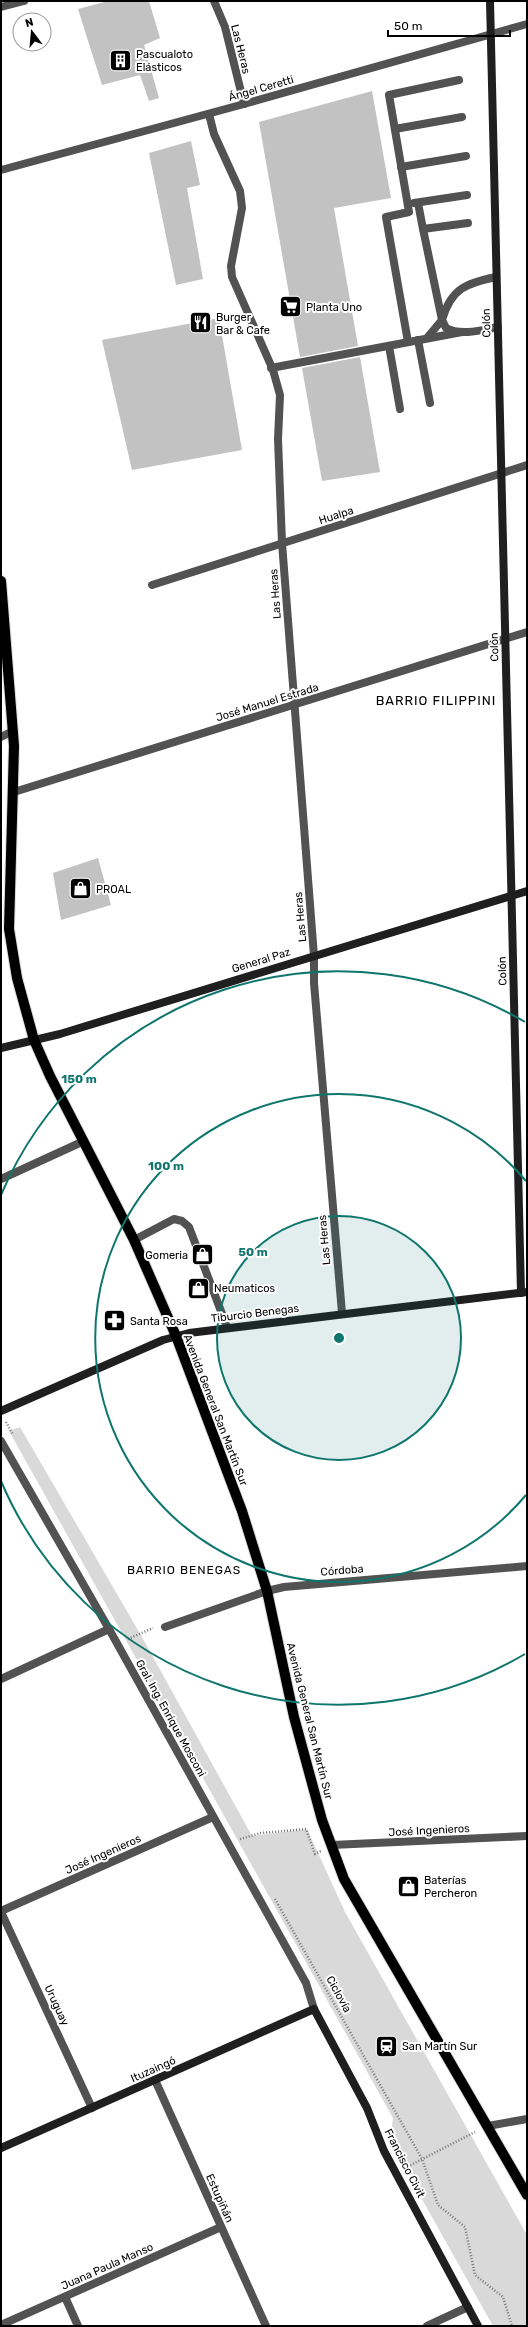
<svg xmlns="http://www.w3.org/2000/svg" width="528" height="2327" font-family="Rubik,sans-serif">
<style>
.green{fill:#d9d9d9}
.building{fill:#c2c2c2}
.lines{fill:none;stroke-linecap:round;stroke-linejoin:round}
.primary-casing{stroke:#dbdbdb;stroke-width:12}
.path{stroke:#747474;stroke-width:2.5;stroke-dasharray:1 2;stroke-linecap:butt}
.lane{stroke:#525252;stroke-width:8}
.street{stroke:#525252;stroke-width:8}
.secondary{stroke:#1f1f1f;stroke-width:8}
.primary{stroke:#000;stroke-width:10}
.ring{fill:none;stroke:#0f766e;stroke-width:2}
.labels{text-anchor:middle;stroke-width:4;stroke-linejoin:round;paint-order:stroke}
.street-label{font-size:11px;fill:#000;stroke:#fff}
.poi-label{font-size:11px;fill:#000;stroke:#fff;text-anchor:start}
.neighbourhood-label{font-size:12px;letter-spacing:1px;fill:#000;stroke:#fff}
.quarter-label{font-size:13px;letter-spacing:1px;fill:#000;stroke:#fff}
.centre{fill:#0f766e;stroke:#fff;stroke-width:2}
.ring-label{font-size:12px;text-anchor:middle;font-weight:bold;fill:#0f766e;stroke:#fff;stroke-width:4;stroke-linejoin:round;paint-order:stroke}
</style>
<rect width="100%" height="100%" fill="#fff"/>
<path class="green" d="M20 1427 142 1637 252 1836 307 1829 345 1912 527 2235V2326H493L390 2142 393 2118 9 1431Z"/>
<g class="building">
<path d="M108 1H149L160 38 144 45 159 98 149 101 140 75 102 85 78 9Z"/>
<path d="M372 91 391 198 334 208 358 346 300 357 259 122Z"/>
<path d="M191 141 200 185 187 188 203 279 176 285 149 153Z"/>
<path d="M219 318 242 450 132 470 102 340Z"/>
<path d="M360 357 380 472 322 481 302 368Z"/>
<path d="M98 858 111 905 61 920 53 873Z"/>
</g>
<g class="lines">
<defs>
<path id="primary" d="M1 581 14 746 9 929 17 978 34 1040 50 1076 134 1240 176 1336 242 1511 267 1591 294 1717 322 1820 344 1879 527 2195"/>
</defs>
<use href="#primary" class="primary-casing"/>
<g class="path">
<path d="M6 1422 13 1435"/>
<path d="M128 1639 153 1628"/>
<path d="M240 1839 261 1833 306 1829 315 1854 321 1851"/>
<path d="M275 1899 422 2159 438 2205 465 2227 475 2275 503 2297 512 2326"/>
<path d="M405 2168 475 2132"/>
</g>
<g class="lane">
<path d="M209 114 214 134 240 191 242 208 231 266 232 277 273 370 280 395 278 439 282 543"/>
<path d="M395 129 462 117"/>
<path d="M401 167 466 156"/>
<path d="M414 203 467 195"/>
<path d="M418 203 423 229 468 223"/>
<path d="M423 229 442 320 427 338"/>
<path d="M496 277C467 283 451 288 442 320L446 328C461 336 482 330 498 327"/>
<path d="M418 340 430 403"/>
<path d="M408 342 386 217 409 212 389 95 459 80"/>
<path d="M389 346 400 409"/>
<path d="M271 368 462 332"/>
<path d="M134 1240 174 1219 182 1221 189 1227 227 1327"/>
</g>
<g class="street">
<path d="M214 1 225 27 244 104"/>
<path d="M1 7 24 1"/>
<path d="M1 170 244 104 527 24"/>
<path d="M282 543 314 956V983L342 1313"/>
<path d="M152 585 527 465"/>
<path d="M1 737 13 731"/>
<path d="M14 792 527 632"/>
<path d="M1 1179 84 1141"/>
<path d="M1 1441 109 1629 306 1983 314 2009"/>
<path d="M165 1627 267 1591 284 1587 527 1566"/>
<path d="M1 1679 109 1629"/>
<path d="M332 1845 527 1836"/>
<path d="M1 1911 213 1817"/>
<path d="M1 1912 92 2108"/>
<path d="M155 2080 266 2326"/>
<path d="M488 2126 527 2119"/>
<path d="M65 2297 78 2326"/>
<path d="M1 2325 221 2227"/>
<path d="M427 2326 468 2307"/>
</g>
<g class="secondary">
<path d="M490 1 521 1293"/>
<path d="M1 1048 60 1034 527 891"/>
<path d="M1 1411 163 1340 189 1333 527 1292"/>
<path d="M1 2148 314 2009 367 2108 384 2151 478 2326"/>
</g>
<use href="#primary" class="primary"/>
</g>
<circle cx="339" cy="1338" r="122" fill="#0f766e" fill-opacity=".12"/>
<g class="ring">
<circle cx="339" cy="1338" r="122"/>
<path d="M526 1495A244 244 0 1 1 526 1181"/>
<path d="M525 1654A367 367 0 0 1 1 1481M1 1195A367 367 0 0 1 525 1022"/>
</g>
<defs>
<symbol id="building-square" viewBox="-11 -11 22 22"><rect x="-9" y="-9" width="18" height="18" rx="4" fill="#000" stroke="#fff"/><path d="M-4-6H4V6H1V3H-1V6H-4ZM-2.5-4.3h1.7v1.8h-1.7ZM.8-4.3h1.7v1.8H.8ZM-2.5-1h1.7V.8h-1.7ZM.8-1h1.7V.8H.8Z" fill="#fff"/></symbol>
<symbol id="supermarket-square" viewBox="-11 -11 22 22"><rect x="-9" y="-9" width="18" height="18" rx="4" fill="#000" stroke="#fff"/><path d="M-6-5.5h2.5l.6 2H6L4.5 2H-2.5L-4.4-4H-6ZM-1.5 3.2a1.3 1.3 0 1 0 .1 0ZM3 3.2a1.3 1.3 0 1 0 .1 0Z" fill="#fff"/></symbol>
<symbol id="restaurant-square" viewBox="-11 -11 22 22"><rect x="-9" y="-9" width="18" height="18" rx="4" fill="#000" stroke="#fff"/><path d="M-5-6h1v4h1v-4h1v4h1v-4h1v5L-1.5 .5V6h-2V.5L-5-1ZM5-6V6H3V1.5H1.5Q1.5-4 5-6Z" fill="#fff"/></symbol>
<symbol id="shop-square" viewBox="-11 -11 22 22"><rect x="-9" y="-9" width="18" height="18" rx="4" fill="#000" stroke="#fff"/><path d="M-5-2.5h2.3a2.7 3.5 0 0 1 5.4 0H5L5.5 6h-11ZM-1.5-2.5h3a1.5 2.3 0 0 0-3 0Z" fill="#fff"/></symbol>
<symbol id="pharmacy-square" viewBox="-11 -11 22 22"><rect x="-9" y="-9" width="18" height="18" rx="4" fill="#000" stroke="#fff"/><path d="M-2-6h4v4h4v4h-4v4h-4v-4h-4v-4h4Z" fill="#fff"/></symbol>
<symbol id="station-square" viewBox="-11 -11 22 22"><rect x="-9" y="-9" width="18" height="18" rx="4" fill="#000" stroke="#fff"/><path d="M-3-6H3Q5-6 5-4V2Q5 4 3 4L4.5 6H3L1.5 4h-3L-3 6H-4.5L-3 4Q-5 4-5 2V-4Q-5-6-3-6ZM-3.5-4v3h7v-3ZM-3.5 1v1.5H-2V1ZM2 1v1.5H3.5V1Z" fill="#fff"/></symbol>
</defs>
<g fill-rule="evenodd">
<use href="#building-square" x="108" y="48" width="25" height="25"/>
<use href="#supermarket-square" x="278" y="294" width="25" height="25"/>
<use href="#restaurant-square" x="188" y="310" width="25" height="25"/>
<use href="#shop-square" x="68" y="876" width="25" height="25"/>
<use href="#shop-square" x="190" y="1242" width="25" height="25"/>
<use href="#shop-square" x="186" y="1276" width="25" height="25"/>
<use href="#pharmacy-square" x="102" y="1308" width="25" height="25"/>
<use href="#shop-square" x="396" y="1874" width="25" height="25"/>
<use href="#station-square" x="374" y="2034" width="25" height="25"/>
</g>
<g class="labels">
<g class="street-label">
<text transform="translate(241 49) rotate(76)" y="4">Las Heras</text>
<text transform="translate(261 88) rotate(-16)" y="4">Ángel Ceretti</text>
<text transform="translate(486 323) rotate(-91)" y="4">Colón</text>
<text transform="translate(336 515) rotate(-18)" y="4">Hualpa</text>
<text transform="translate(275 594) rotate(-94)" y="4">Las Heras</text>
<text transform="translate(494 647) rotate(-91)" y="4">Colón</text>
<text transform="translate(267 702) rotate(-17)" y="4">José Manuel Estrada</text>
<text transform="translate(300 917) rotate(-95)" y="4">Las Heras</text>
<text transform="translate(261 960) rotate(-17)" y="4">General Paz</text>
<text transform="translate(502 971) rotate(-92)" y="4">Colón</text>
<text transform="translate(324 1240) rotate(-95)" y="4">Las Heras</text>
<text transform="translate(255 1313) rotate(-7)" y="4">Tiburcio Benegas</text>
<text transform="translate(216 1410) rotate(69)" y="4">Avenida General San Martín Sur</text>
<text transform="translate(342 1570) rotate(-5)" y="4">Córdoba</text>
<text transform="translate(171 1718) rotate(61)" y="4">Gral. Ing. Enrique Mosconi</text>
<text transform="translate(310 1721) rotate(76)" y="4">Avenida General San Martín Sur</text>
<text transform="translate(429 1830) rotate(-3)" y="4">José Ingenieros</text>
<text transform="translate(103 1854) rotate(-24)" y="4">José Ingenieros</text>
<text transform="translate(339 1994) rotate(61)" y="4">Ciclovía</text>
<text transform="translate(57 2005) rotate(65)" y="4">Uruguay</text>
<text transform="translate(153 2069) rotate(-24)" y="4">Ituzaingó</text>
<text transform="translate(405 2163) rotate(63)" y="4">Francisco Civit</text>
<text transform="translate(220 2198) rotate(66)" y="4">Estupiñán</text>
<text transform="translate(107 2266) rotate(-24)" y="4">Juana Paula Manso</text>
</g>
<g class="poi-label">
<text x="136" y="58">Pascualoto<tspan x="136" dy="13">Elásticos</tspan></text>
<text x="306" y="311">Planta Uno</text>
<text x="216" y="321">Burger<tspan x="216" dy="13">Bar &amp; Cafe</tspan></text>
<text x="96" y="893">PROAL</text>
<text x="188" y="1259" text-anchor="end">Gomeria</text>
<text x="214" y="1292">Neumaticos</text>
<text x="130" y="1325">Santa Rosa</text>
<text x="424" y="1884">Baterías<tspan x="424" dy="13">Percheron</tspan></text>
<text x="402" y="2050">San Martín Sur</text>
</g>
<g class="neighbourhood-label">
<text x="184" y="1574">BARRIO BENEGAS</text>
</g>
<g class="quarter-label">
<text x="436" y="705">BARRIO FILIPPINI</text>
</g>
</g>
<circle cx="339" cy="1338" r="6" class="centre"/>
<g class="ring-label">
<text x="79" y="1083">150 m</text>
<text x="166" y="1170">100 m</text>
<text x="253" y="1256">50 m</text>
</g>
<rect width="528" height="2327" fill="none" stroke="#000000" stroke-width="4"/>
<g transform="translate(32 32) rotate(344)"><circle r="19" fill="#ffffff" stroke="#999999"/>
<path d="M0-3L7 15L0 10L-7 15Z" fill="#000000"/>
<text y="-6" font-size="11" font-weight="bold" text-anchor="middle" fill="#000000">N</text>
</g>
<path d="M388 30v6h122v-6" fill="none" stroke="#000000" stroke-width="2"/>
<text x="394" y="30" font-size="12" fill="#000000" stroke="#ffffff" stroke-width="3" paint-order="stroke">50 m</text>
</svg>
